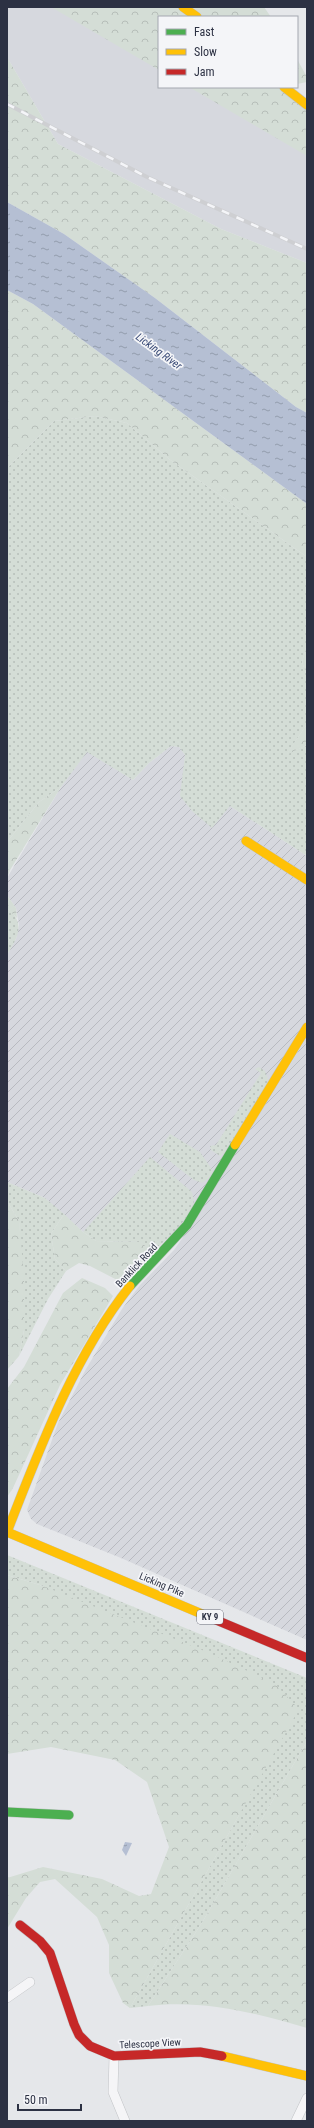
<svg xmlns="http://www.w3.org/2000/svg" width="314" height="2128" font-family="'Roboto Condensed',sans-serif">
<style>
.built{fill:#d6d8de}
.industrial{fill:url(#industrial-furrows)}
.grass{fill:url(#grass-dots)}
.forest{fill:url(#forest-crowns)}
.water{fill:url(#water-ripples)}
.lines{fill:none;stroke-linecap:round;stroke-linejoin:round}
.street-casing{stroke:#c2c4c7;stroke-width:10}
.fast-casing{stroke:#c2c4c7;stroke-width:10}
.slow-casing{stroke:#c2c4c7;stroke-width:10}
.jam-casing{stroke:#c2c4c7;stroke-width:10}
.street{stroke:#f5f5f7;stroke-width:9}
.fast{stroke:#4caf50;stroke-width:9}
.slow{stroke:#ffc107;stroke-width:9}
.jam{stroke:#c62828;stroke-width:9}
.rail-casing{stroke:#cecfd2;stroke-width:4}
.rail{stroke:#f4f5f8;stroke-width:2.5;stroke-dasharray:8;stroke-linecap:butt}
.labels{text-anchor:middle;stroke-width:3.5;stroke-linejoin:round;paint-order:stroke}
.shield{fill:#f4f5f8;stroke:#686c79;stroke-width:1}
.shield-label{font-size:9px;font-weight:bold;fill:#2c3143}
.street-label{font-size:10px;fill:#2c3143;stroke:#f4f5f8}
.water-label{font-size:11px;font-style:italic;fill:#384975;stroke:#f4f5f8}
</style>
<defs>
<pattern id="industrial-furrows" width="10" height="10" patternUnits="userSpaceOnUse"><rect width="10" height="10" fill="#d6d8de"/><path d="M-1 1l2-2M0 10L10 0M9 11l2-2" fill="none" stroke="#b8bac0"/></pattern>
<pattern id="grass-dots" width="8" height="8" patternUnits="userSpaceOnUse"><rect width="8" height="8" fill="#d4ddd6"/><path d="M2 2h.1M6 6h.1" fill="none" stroke="#b6beb9" stroke-width="1.8" stroke-linecap="round"/></pattern>
<pattern id="forest-crowns" width="20" height="18" patternUnits="userSpaceOnUse"><rect width="20" height="18" fill="#d4ddd6"/><path d="M2 6a3 3 0 1 1 6 0M12 15a3 3 0 1 1 6 0" fill="none" stroke="#b6beb9"/></pattern>
<pattern id="water-ripples" width="26" height="14" patternUnits="userSpaceOnUse"><rect width="26" height="14" fill="#b5bfd3"/><path d="M2 4q2-2 4 0t4 0M15 11q2-2 4 0t4 0" fill="none" stroke="#939cad"/></pattern>
</defs>
<rect width="100%" height="100%" fill="#e5e7ea"/>
<path class="built" d="M7 7H183L159 17V87H284L307 105V263L221 229 58 144 7 57Z"/>
<g class="industrial">
<path d="M171 746 179 747 185 755 184 772 230 806 307 856V1020L190 1212 152 1253 83 1232 45 1198 7 1182V955L16 939 19 925 16 908 7 895V878L61 787 87 751 133 780 149 763Z"/>
<path d="M307 1037V1640L121 1558 37 1524 31 1519 27 1510 58 1423 86 1369 122 1309 140 1285 174 1250 191 1226Z"/>
</g>
<g class="grass">
<path d="M95 416 127 423 169 459 307 557V644L302 662 307 676V724L287 754 307 745V856L230 806 212 828 192 811 180 796 185 755 179 747 171 746 149 763 133 780 87 752 61 787 39 802 7 842V468L54 421Z"/>
<path d="M7 908C26 923 18 937 7 955Z"/>
<path d="M259 1067 265 1071 269 1082 225 1153 220 1156 211 1150 210 1146 216 1145 261 1073 255 1069Z"/>
<path d="M170 1134 200 1152 213 1171 209 1178 202 1183 194 1180 158 1152Z"/>
<path d="M150 1157 191 1191C193 1195 195 1201 193 1206 187 1222 164 1241 152 1253L141 1242 96 1241 83 1232Z"/>
<path d="M7 1182 45 1198 64 1214 51 1234 55 1259 66 1271 48 1299 19 1356 24 1330 19 1221 7 1201Z"/>
<path d="M7 1555 307 1678V1741L203 1921 148 2006 130 2008 239 1815 43 1586 7 1575Z"/>
</g>
<g class="forest">
<path d="M51 7H264L271 17H159V70Z"/>
<path d="M7 57 58 144 221 229 307 263V413L296 407 155 298 64 234 7 202Z"/>
<path d="M297 59 307 77V82L297 84Z"/>
<path d="M189 87H284L307 105V156Z"/>
<path d="M7 290 33 304 307 504V557L169 459 127 423 95 416 54 421 7 468Z"/>
<path d="M307 644V676L302 662Z"/>
<path d="M307 724V745L286 755Z"/>
<path d="M61 787 10 870 7 878V842L39 802Z"/>
<path d="M7 895 16 908 17 918 7 908Z"/>
<path d="M7 1201 19 1221 24 1277V1330L19 1356 7 1370Z"/>
<path d="M64 1214 83 1232 96 1241 141 1242 152 1253 123 1283 90 1266 79 1263 66 1271 55 1259 51 1234Z"/>
<path d="M82 1278 105 1288 113 1296 60 1385 13 1488 7 1497V1389L24 1367 63 1293Z"/>
<path d="M7 1575 43 1586 207 1652 275 1684 299 1709 130 2008 123 2003 109 1973V1945L97 1917 55 1879 40 1882 26 1898 7 1929V1878L43 1867 102 1879 139 1896 151 1894 169 1847 147 1782 115 1760 51 1747 7 1754Z"/>
<path d="M307 1741V2028C257 2013 201 1999 148 2006L203 1921Z"/>
</g>
<g class="water">
<path d="M7 202 64 234 155 298 296 407 307 413V504L33 304 7 290Z"/>
<path d="M125 1842 132 1843 126 1856 122 1850Z"/>
</g>
<g class="lines">
<defs>
<g id="street">
<path d="M7 1998 30 1982"/>
<path d="M114 2056 113 2092 125 2121"/>
<path d="M296 2121 307 2098"/>
</g>
<g id="fast">
<path d="M130 1286 187 1225 235 1145"/>
<path d="M7 1812 69 1815"/>
</g>
<g id="slow">
<path d="M183 7 197 17"/>
<path d="M284 87 307 105"/>
<path d="M246 841 307 880"/>
<path d="M235 1145 307 1027"/>
<path d="M7 1532C40 1448 73 1358 130 1286"/>
<path d="M7 1532 209 1617"/>
<path d="M222 2056 307 2076"/>
</g>
<g id="jam">
<path d="M209 1617 307 1658"/>
<path d="M20 1925 40 1941 50 1953 74 2024 79 2035 90 2046 114 2056 200 2052 222 2056"/>
</g>
</defs>
<use href="#street" class="street-casing"/>
<use href="#fast" class="fast-casing"/>
<use href="#slow" class="slow-casing"/>
<use href="#jam" class="jam-casing"/>
<use href="#street" class="street"/>
<use href="#fast" class="fast"/>
<use href="#slow" class="slow"/>
<use href="#jam" class="jam"/>
<defs>
<path id="rail" d="M7 104 147 177 307 249"/>
</defs>
<use href="#rail" class="rail-casing"/>
<use href="#rail" class="rail"/>
</g>
<g class="labels">
<rect class="shield" x="197" y="1610" width="26" height="14" rx="3"/>
<g class="shield-label">
<text x="210" y="1620">KY 9</text>
</g>
<g class="street-label">
<text transform="translate(136 1265) rotate(-47)" y="4">Banklick Road</text>
<text transform="translate(162 1584) rotate(23)" y="4">Licking Pike</text>
<text transform="translate(150 2043) rotate(-3)" y="4">Telescope View</text>
</g>
<g class="water-label">
<text transform="translate(159 351) rotate(36)" y="4">Licking River</text>
</g>
</g>
<rect width="314" height="2128" fill="none" stroke="#2c3143" stroke-width="16"/>
<rect x="158" y="16" width="140" height="72" fill="#f4f5f8" stroke="#a4a7b0"/>
<rect x="166" y="29" width="20" height="6" fill="#4caf50" stroke="#a4a7b0"/>
<text x="194" y="36" font-size="12" fill="#2c3143">Fast</text>
<rect x="166" y="49" width="20" height="6" fill="#ffc107" stroke="#a4a7b0"/>
<text x="194" y="56" font-size="12" fill="#2c3143">Slow</text>
<rect x="166" y="69" width="20" height="6" fill="#c62828" stroke="#a4a7b0"/>
<text x="194" y="76" font-size="12" fill="#2c3143">Jam</text>
<path d="M18 2104v6h63v-6" fill="none" stroke="#2c3143" stroke-width="2"/>
<text x="24" y="2104" font-size="12" fill="#2c3143" stroke="#f4f5f8" stroke-width="3" paint-order="stroke">50 m</text>
</svg>
